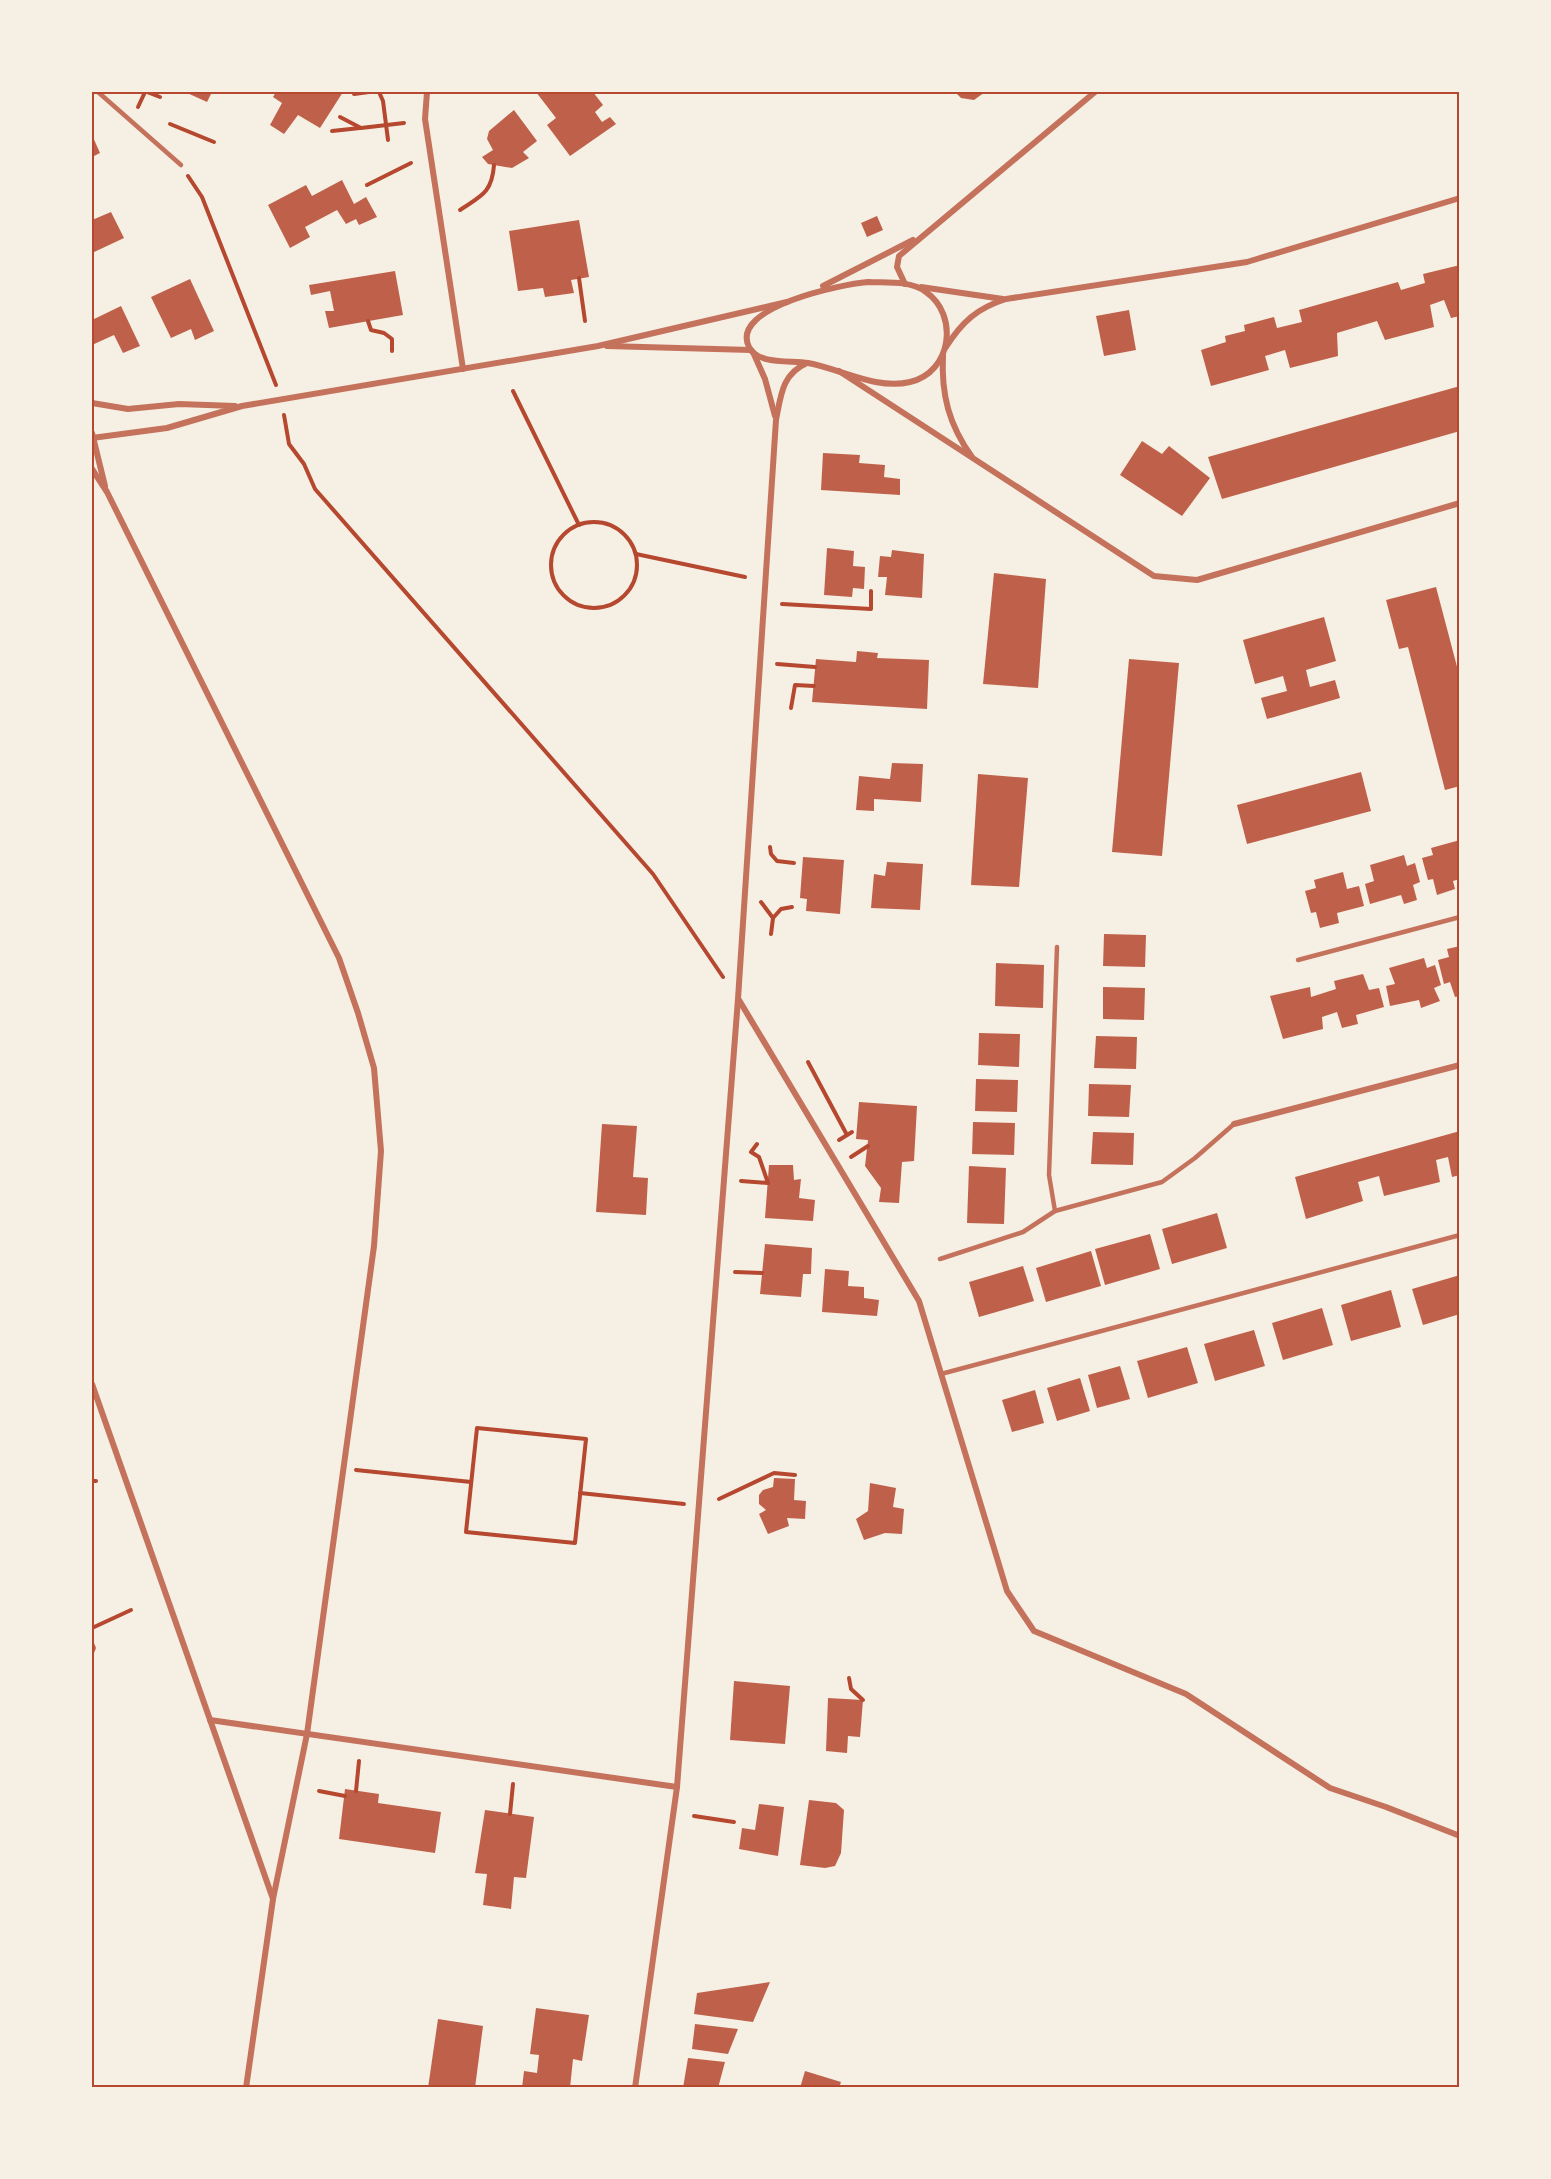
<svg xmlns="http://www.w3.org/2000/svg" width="1551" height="2179" font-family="'Open Sans',sans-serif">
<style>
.building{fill:#bf614a}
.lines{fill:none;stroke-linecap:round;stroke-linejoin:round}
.path{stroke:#b5482f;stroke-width:4}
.service{stroke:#c5725c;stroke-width:4.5}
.minor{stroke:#c5725c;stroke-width:6}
.neatline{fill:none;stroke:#b5482f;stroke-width:2}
</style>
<rect width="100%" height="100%" fill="#f6efe4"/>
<g class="building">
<path d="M185 92H212L207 102Z"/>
<path d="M276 92H343L320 128 298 115 284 134 270 125 282 103 273 97Z"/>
<path d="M536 92H593L603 105 595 112 602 122 610 117 616 124 570 156 547 125 556 118Z"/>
<path d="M955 92H985L974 100 961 98Z"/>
<path d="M514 110 537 141 523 152 529 158 512 168 488 164 482 157 493 150 487 139 489 131Z"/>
<path d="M92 135 100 153 92 157Z"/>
<path d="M342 180 354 204 366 197 377 217 359 225 356 219 346 224 337 210 305 227 310 237 290 248 268 205 306 185 312 196Z"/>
<path d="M111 212 124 238 92 253V220Z"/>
<path d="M877 216 883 230 867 237 861 223Z"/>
<path d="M579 220 589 277 571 280 574 293 545 297 543 288 518 291 509 231Z"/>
<path d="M1460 265V316L1451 318 1444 300 1430 305 1434 327 1385 340 1377 321 1337 333 1338 356 1290 368 1285 350 1265 356 1269 370 1211 386 1201 350 1226 342 1225 336 1245 331 1244 325 1274 317 1277 328 1302 322 1299 310 1398 282 1401 290 1425 283 1423 274Z"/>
<path d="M395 271 403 315 329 328 325 311H334L330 291 311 295 309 285Z"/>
<path d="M190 279 214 331 195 340 191 329 171 338 151 297Z"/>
<path d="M121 306 140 346 123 353 114 335 92 345V320Z"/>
<path d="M1129 310 1136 350 1104 356 1096 316Z"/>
<path d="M1460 386V431L1222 499 1208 457Z"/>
<path d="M1142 441 1162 454 1169 446 1210 478 1182 516 1120 475Z"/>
<path d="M823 453 860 455 859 463 885 465 884 477 900 479V495L821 490Z"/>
<path d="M827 548 854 551 853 566 865 567 864 589 853 588 852 597 824 595Z"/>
<path d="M892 550 924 554 922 598 885 595 887 577H878L880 556 891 557Z"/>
<path d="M994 573 1046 579 1038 688 983 684Z"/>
<path d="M1436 587 1460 678V786L1445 790 1408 647 1399 649 1386 600Z"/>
<path d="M1324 617 1336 661 1306 670 1310 687 1335 680 1340 698 1267 719 1261 698 1287 691 1283 676 1255 684 1243 640Z"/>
<path d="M857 651 878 653 877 658 929 660 927 709 812 702 816 659 856 662Z"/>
<path d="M1129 659 1179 663 1162 856 1112 852Z"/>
<path d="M892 763 923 764 921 802 874 799V811L856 810 859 776 890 779Z"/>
<path d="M1361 772 1371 811 1247 844 1237 805Z"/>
<path d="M978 774 1028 778 1019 887 971 885Z"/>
<path d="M1460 840V879L1453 881 1455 889 1437 895 1433 879 1428 880 1422 858 1433 855 1431 848Z"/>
<path d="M1404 855 1407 866 1415 863 1420 882 1413 885 1417 900 1404 904 1401 895 1370 904 1365 884 1374 881 1370 865Z"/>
<path d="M803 857 844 860 840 914 806 911 807 899 800 898Z"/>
<path d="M887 862 923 864 920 910 871 908 874 874 885 876Z"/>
<path d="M1343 872 1347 889 1359 886 1364 906 1337 913 1339 923 1320 928 1316 912 1311 913 1305 891 1316 888 1314 880Z"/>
<path d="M1104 934 1146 935 1145 967 1103 966Z"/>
<path d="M1460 946V996L1455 997 1450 982 1444 984 1438 960 1449 957 1447 949Z"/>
<path d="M1424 958 1427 968 1435 965 1441 985 1434 988 1440 1001 1421 1008 1419 1000 1390 1006 1386 986 1395 984 1389 968Z"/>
<path d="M996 963 1044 965 1043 1008 995 1006Z"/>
<path d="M1363 974 1369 990 1379 988 1384 1007 1356 1015 1358 1024 1342 1028 1337 1012 1322 1017 1323 1029 1283 1039 1270 996 1310 987 1311 997 1336 989 1334 981Z"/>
<path d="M1103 987 1145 988 1144 1020 1103 1019Z"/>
<path d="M979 1033 1020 1034 1019 1067 978 1065Z"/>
<path d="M1096 1036 1137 1037 1136 1069 1094 1068Z"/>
<path d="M976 1079 1018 1080 1017 1112 975 1111Z"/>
<path d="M1089 1084 1131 1085 1129 1117 1088 1116Z"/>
<path d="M859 1102 917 1106 914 1161 902 1162 899 1203 879 1202 881 1188 865 1166 868 1140 856 1139Z"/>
<path d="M973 1122 1015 1123 1014 1155 972 1154Z"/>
<path d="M602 1124 637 1126 633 1177 648 1178 646 1215 596 1212Z"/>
<path d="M1460 1131V1175L1452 1177 1448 1157 1436 1160 1440 1182 1384 1196 1379 1176 1358 1182 1363 1201 1306 1219 1295 1177Z"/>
<path d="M1093 1132 1134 1133 1133 1165 1091 1164Z"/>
<path d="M769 1165H793L794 1180 801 1179 799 1198 815 1200 813 1221 765 1218Z"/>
<path d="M969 1166 1006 1168 1004 1224 967 1223Z"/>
<path d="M1217 1213 1227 1248 1172 1264 1162 1229Z"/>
<path d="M1150 1234 1160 1269 1105 1285 1095 1249Z"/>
<path d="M765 1244 812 1248 811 1274H803L801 1297 760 1294Z"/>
<path d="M1091 1251 1101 1286 1046 1302 1036 1268Z"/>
<path d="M1023 1266 1034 1301 979 1317 969 1282Z"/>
<path d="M825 1269 849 1271 848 1286 864 1287V1298L879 1300 877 1316 822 1312Z"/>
<path d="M1460 1275V1314L1423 1325 1412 1289Z"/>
<path d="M1391 1290 1401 1327 1351 1341 1341 1305Z"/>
<path d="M1322 1308 1333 1345 1283 1360 1272 1323Z"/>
<path d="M1254 1330 1265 1366 1215 1381 1204 1344Z"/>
<path d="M1187 1347 1198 1383 1148 1398 1137 1361Z"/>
<path d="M1120 1366 1130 1399 1097 1408 1088 1375Z"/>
<path d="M1080 1378 1090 1411 1057 1421 1047 1388Z"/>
<path d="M1035 1390 1044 1423 1012 1432 1002 1400Z"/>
<path d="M774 1478 795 1479 794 1500 806 1501 805 1519 787 1518 789 1526 768 1534 759 1514 766 1510 759 1504V1495L763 1490 773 1487Z"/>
<path d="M870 1483 896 1488 893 1507 904 1509 902 1534 885 1533 864 1540 856 1519 868 1511Z"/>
<path d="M92 1638 96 1648 92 1658Z"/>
<path d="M734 1681 790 1686 785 1744 730 1740Z"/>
<path d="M828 1698 863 1700 860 1737 848 1736 847 1753 826 1751Z"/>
<path d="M345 1789 379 1794 378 1803 441 1812 435 1853 339 1839Z"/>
<path d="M809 1800 836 1803 844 1810 841 1853 835 1866 825 1868 800 1865Z"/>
<path d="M759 1804 784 1807 778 1856 739 1849 742 1828 755 1830Z"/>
<path d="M485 1810 534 1817 526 1878 514 1877 511 1909 483 1905 487 1874 475 1873Z"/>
<path d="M770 1982 753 2022 694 2014 697 1993Z"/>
<path d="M536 2008 589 2015 582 2061 573 2059 570 2088H522L524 2071 537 2073 539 2055 530 2054Z"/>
<path d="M438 2019 483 2026 475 2088H428Z"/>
<path d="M695 2024 738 2029 728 2054 692 2049Z"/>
<path d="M688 2058 725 2062 718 2088H683Z"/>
<path d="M805 2071 841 2082 839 2088H800Z"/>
</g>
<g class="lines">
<g class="path">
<path d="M147 92 160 97"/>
<path d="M379 92 383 101 388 140"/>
<path d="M536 92H537"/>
<path d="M354 94 369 92"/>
<path d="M138 107 145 92"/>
<path d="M340 117 361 128 404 123"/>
<path d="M170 124 214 142"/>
<path d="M332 131 360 128"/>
<path d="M188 176 202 197 276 385"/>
<path d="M367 185 411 163"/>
<path d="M460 210C481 196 492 193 494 165"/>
<path d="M579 278 585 321"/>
<path d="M368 321 371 330 384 333 392 339V351"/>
<path d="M513 391 579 525"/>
<path d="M284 415 289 444 304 464 315 489 653 874 723 977"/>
<circle cx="594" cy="565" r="43"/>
<path d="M636 554 745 577"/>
<path d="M782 604 871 609V591"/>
<path d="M777 664 815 667"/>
<path d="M791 708 795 685 814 686"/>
<path d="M770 847 771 854 777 861 794 863"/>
<path d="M761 902 773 918 771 934"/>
<path d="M773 918 781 909 792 907"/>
<path d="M808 1062 847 1135"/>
<path d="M839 1140 852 1132"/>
<path d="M851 1157 868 1146"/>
<path d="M741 1181 768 1183 759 1157 751 1152 757 1144"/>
<path d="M735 1272 762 1273"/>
<path d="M477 1428 586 1439 575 1543 466 1532Z"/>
<path d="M356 1470 471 1482"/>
<path d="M92 1481H96"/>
<path d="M580 1493 684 1504"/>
<path d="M719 1499 774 1473 795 1475"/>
<path d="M92 1628 131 1610"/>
<path d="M849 1678 851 1689 863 1700"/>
<path d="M319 1791 345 1796"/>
<path d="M356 1791 359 1761"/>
<path d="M510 1814 513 1784"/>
<path d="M694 1816 734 1822"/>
</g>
<g class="service">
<path d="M98 92 181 165"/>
<path d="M1298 960 1460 917"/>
<path d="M1055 1211 1049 1175 1057 947"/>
<path d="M940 1259 1023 1232 1055 1211 1162 1182 1195 1158 1234 1124"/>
<path d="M941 1374 1460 1235"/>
</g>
<g class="minor">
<path d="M427 92 425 119 463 369"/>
<path d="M868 282C887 283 910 280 926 292 959 315 952 372 910 382 876 390 841 369 808 363 791 360 757 365 749 347 729 307 843 284 868 282Z"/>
<path d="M905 284 897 267 899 256 1095 92"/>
<path d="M823 286 913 240"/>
<path d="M921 287 1003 299"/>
<path d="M607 346 751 350"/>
<path d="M946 347C962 322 977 308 1006 299L1247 262 1460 198"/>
<path d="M753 352 765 379 775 416"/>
<path d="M943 355C941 395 949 425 972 457"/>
<path d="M839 371 1154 576 1197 580 1460 503"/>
<path d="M92 403 128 409 179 404 235 406"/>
<path d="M92 433 105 486"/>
<path d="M92 438 167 428 242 406 598 346 787 302"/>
<path d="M92 469 107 492 339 958 358 1013 374 1068 381 1151 374 1246 307 1734 273 1899"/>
<path d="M739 1000 919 1301 1007 1591 1034 1631 1186 1694 1330 1788 1386 1807 1460 1836"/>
<path d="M1234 1124 1460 1065"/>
<path d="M92 1384 273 1899 246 2088"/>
<path d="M210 1720 677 1787"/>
<path d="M635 2088 677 1787 738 999 776 420C781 395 782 374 807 363"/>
</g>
</g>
<rect width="1551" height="2179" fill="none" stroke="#f6efe4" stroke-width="186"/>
<rect x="93" y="93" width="1365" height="1993" class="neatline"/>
</svg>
